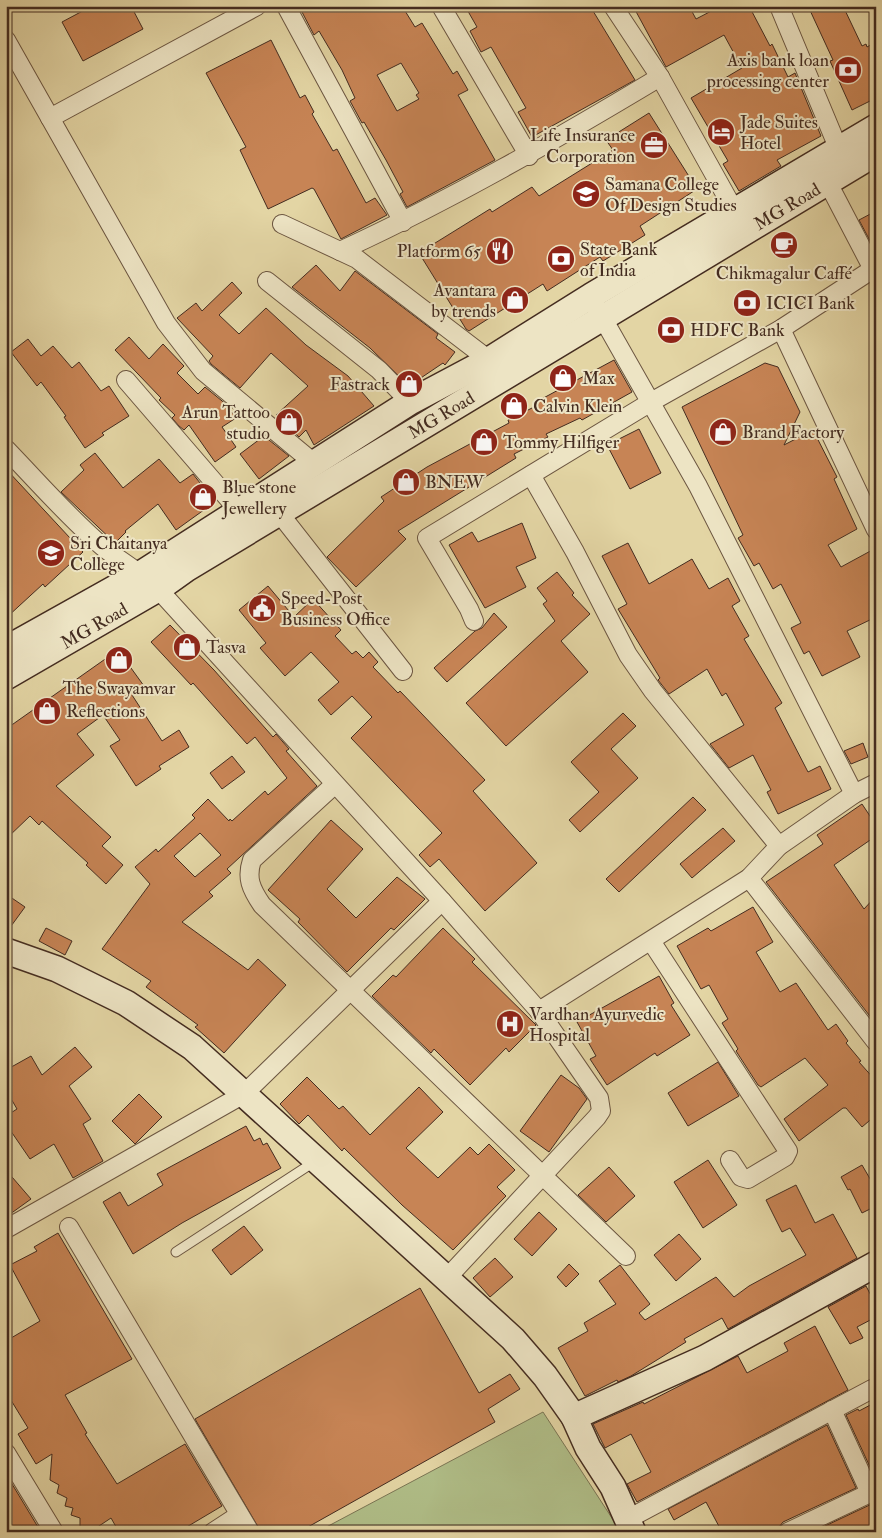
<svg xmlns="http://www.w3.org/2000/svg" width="882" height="1538" font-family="'IM FELL Double Pica',serif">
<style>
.green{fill:#b0be88;stroke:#7a7554}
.building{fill:#c78455;stroke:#442c20;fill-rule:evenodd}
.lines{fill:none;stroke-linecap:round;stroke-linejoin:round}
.lane-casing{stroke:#6c5641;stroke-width:11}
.street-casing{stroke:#6c5641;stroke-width:20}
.secondary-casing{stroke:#442c20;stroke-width:28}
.lane{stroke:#ede4c4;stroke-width:9}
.street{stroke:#ede4c4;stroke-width:18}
.secondary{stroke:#ede4c4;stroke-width:25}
.labels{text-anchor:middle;stroke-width:4;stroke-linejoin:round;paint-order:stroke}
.poi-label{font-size:18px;fill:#442c20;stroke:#ede4c4;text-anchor:start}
.street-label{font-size:18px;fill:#442c20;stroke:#ede4c4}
</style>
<rect width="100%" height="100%" fill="#e3d5a4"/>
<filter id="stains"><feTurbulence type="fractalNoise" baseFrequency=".004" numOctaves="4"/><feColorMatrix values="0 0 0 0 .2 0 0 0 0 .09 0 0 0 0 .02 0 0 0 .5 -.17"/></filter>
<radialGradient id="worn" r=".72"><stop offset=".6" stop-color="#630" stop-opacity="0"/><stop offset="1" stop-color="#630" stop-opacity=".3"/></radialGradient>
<path class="green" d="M543 1412 621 1532H317Z"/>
<g class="building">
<path d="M92 6H131L143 29 83 61 62 22Z"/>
<path d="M313 6H402L415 27 422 23 453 74 457 71 468 90 458 95 495 160 407 207 400 194 403 192 386 160 364 122 362 123 350 101 355 98 342 70 319 31 314 35 302 12ZM401 63 419 93 416 95 419 99 397 111 377 75Z"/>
<path d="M465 6H590L635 80 532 137 518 112 526 108 491 47 481 52 470 31 477 27Z"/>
<path d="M633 6H689L696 19 721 6H749L770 46 772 44 788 77 795 73 821 136 777 160 781 166 739 191 723 164 728 161 691 98 742 68 724 35 666 67Z"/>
<path d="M808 6H843L862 46 866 44 867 47 876 42V98L852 110 830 61 833 60Z"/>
<path d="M271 40 300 98 305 95 314 112 312 114 333 151 337 149 366 203 375 198 387 215 341 239 314 189 312 188 268 209 240 150 246 147 206 73Z"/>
<path d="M649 113 697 189 640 226 645 235 603 261 600 257 547 291 543 284 469 331 466 329 419 253 490 209 492 212 532 187 539 196 613 150 606 140Z"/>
<path d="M876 211V252L859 220Z"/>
<path d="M316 265 340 291 355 271 438 334 436 338 455 352 445 365 443 363 409 386 370 348 292 287Z"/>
<path d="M232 282 242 293 219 315 239 334 266 308 306 345 348 376 374 406 314 445 306 430 299 437 276 415 308 386 271 353 240 388 211 364 209 361 213 356 177 318 196 303 202 311Z"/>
<path d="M129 337 149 359 163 344 184 366 177 373 198 394 205 387 227 405 236 418 222 427 236 447 215 462 189 425 184 430 179 426 172 418 175 415 159 400 161 398 115 350Z"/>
<path d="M28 339 41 356 53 346 72 368 79 362 101 391 109 386 129 416 102 433 104 435 85 448 64 417 66 416 41 382 37 386 11 352Z"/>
<path d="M614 360 632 392 582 420 580 418 546 434 548 437 514 454 516 458 398 531 406 539 356 587 327 557 384 501 381 497 427 467 509 423 508 420 538 405 536 402Z"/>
<path d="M765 363 778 367 800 412 784 445 813 430 837 477 834 479 857 529 828 545 841 567 876 548V617L847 631 860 657 822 676 809 651 804 654 791 628 801 623 781 584 773 589 759 563 754 566 738 538 743 535 682 407Z"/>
<path d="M639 429 661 473 630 489 607 445Z"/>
<path d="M264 436 289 456 259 479 240 454Z"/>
<path d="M95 453 123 488 159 459 180 483 193 474 215 502 176 530 158 504 125 531 126 532 115 543 61 492 84 470 80 465Z"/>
<path d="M6 469 83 552 45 587 43 584 6 618Z"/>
<path d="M522 523 536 558 516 567 526 587 485 608 449 545 472 532 478 542Z"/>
<path d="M628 543 649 584 692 559 709 589 728 578 740 601 732 606 749 636 744 639 782 703 775 708 808 772 820 766 831 789 778 814 767 792 771 790 753 755 729 768 710 744 744 725 726 693 722 696 707 669 669 694 658 680 660 678 618 609 627 604 602 556Z"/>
<path d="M557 572 574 593 572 595 590 614 561 641 588 672 506 746 466 703 555 621 543 604 547 601 537 588Z"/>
<path d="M268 586 294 617 313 599 341 630 335 636 352 654 356 651 363 658 369 652 378 662 373 667 398 693 400 691 485 780 473 791 537 863 485 911 439 859 430 867 419 855 442 833 351 738 372 717 352 696 331 715 318 700 339 682 311 652 285 676 260 648 266 643 239 610Z"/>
<path d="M494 613 507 627 447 682 434 668 475 631 482 628Z"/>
<path d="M170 625 214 670 273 737 276 734 289 749 286 751 317 786 227 869 231 873 209 892 213 896 182 922 248 970 258 959 286 985 224 1053 195 1027 198 1025 146 987 151 981 102 949 150 884 135 867 156 849 158 852 195 818 192 815 208 799 229 821 230 819 232 821 265 791 268 795 287 778 255 737 247 744 193 683 191 685 151 642ZM200 833 221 855 195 877 174 856Z"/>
<path d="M118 650 144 686 132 695 162 741 179 730 189 747 159 766 161 769 136 786 110 746 120 740 103 715 77 734 94 755 56 786 111 837 102 846 123 865 106 884 86 865 88 863 42 821 39 825 30 816 6 839V729Z"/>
<path d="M623 713 636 726 611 749 638 778 580 832 569 820 599 792 571 762Z"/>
<path d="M863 743 868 757 851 764 844 751Z"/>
<path d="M232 756 245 772 222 789 210 773Z"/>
<path d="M693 797 706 810 619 892 606 879Z"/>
<path d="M862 804 876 825V836L834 865 864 909 876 896V1024L766 882 823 844 817 835Z"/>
<path d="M331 820 363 849 327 889 356 918 397 877 425 899 394 930 391 928 347 972 298 922 300 919 268 890Z"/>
<path d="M723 828 735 841 692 878 680 864Z"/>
<path d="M6 894 25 907 6 933Z"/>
<path d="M753 907 773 942 756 952 780 992 796 983 828 1030 836 1024 848 1041 846 1043 861 1061 859 1062 876 1081V1115L862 1127 846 1108H843L799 1141 784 1119 828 1085 805 1058 761 1087 758 1085 736 1051 738 1049 722 1023 728 1019 709 985 701 989 677 946 708 928 711 931Z"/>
<path d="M46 928 72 941 65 955 39 941Z"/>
<path d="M443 928 475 959 472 962 536 1025 509 1052 506 1048 470 1085 434 1049 431 1053 372 996 393 975 396 977Z"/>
<path d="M659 976 674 1003 671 1005 690 1035 657 1056 655 1053 607 1085 590 1059 596 1056 577 1022Z"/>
<path d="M75 1047 92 1067 69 1086 91 1119 83 1124 103 1161 73 1178 54 1144 30 1159 6 1124V1116L17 1109 6 1090V1070L31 1056 42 1075Z"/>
<path d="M718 1062 739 1096 688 1126 668 1093Z"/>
<path d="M561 1075 579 1088 587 1099 549 1152 520 1131Z"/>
<path d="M307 1077 339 1109 343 1106 370 1135 419 1087 443 1112 406 1148 438 1178 470 1147 478 1155 489 1144 515 1170 497 1187 506 1196 453 1250 402 1205 344 1148 342 1151 308 1115 299 1124 280 1104Z"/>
<path d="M139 1094 162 1117 135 1144 112 1121Z"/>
<path d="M246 1126 254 1141 260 1138 263 1145 267 1143 281 1168 182 1223 133 1254 103 1202 120 1192 128 1206 163 1185 157 1174Z"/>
<path d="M708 1160 737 1205 703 1228 674 1182Z"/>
<path d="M862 1165 876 1189V1206L862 1213 850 1189 848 1190 841 1177Z"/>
<path d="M609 1167 635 1196 606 1222 578 1195Z"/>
<path d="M6 1170 31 1199 6 1217Z"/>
<path d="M796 1185 815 1223 833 1214 857 1258 728 1329 722 1318 684 1339 686 1342 631 1376 618 1382 617 1380 585 1396 558 1348 588 1331 584 1323 616 1304 599 1281 620 1265 650 1304 639 1313 645 1320 716 1277 734 1297 749 1286 806 1255 790 1228 782 1232 766 1200Z"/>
<path d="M539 1212 557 1229 532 1256 514 1239Z"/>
<path d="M244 1226 263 1250 231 1275 212 1250Z"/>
<path d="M58 1233 132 1359 65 1395 87 1433 85 1434 117 1484 185 1444 222 1506 185 1528 187 1532H119L111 1518 90 1532 80 1529V1518L71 1515 73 1508 65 1506 67 1498 57 1493 59 1485 50 1480 52 1454 36 1464 18 1434 28 1428 6 1392V1341L40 1321 10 1265 37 1251 34 1247Z"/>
<path d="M679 1234 701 1259 676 1281 654 1255Z"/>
<path d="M495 1258 513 1277 490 1297 473 1278Z"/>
<path d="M569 1264 579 1274 566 1287 557 1277Z"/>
<path d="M866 1286 876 1305V1317L857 1327 863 1338 850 1344 828 1307Z"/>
<path d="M420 1288 479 1393 510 1374 520 1389 488 1409 495 1422 299 1532H261L195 1419Z"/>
<path d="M815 1326 848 1390 637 1502 627 1484 651 1472 631 1434 605 1448 593 1424 643 1402 644 1404 738 1356 747 1373 788 1351 784 1343Z"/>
<path d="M876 1402V1480L846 1415 858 1409 859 1411Z"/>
<path d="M827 1425 856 1488 783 1522 775 1532H722L706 1502 674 1520 668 1509Z"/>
<path d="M6 1474 41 1532H6Z"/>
<path d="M876 1502V1532H828L825 1526Z"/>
</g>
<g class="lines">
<defs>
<path id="lane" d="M176 1252 314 1162"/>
<g id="street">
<path d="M286 6 403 222"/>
<path d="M441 6 529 156"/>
<path d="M613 6 660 77 734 210"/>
<path d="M779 6 839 150"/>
<path d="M6 40 166 323 203 371 315 464"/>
<path d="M50 118 257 6"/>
<path d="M828 183 876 275"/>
<path d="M282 224 357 259 489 360"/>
<path d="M340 251C451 200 555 140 660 77"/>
<path d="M267 281 379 370 410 402"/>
<path d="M597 308 698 486 854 794"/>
<path d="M781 329 876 530"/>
<path d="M126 380 239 511"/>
<path d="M6 449C38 482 68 517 103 547 121 562 141 572 158 589L442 901 539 1011 749 878 779 846 854 794 876 783"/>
<path d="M531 475 575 552 628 655 653 691 779 846"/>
<path d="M280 514 403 671"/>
<path d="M474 621 469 609 427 538 651 402 781 329 873 269"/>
<path d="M334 785 252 860C246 878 251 889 262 905L626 1256"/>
<path d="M749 878 876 1042"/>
<path d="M651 941 788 1151 785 1157 748 1179 741 1177 730 1160"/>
<path d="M69 1227 250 1532"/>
<path d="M6 1229 244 1094 442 901"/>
<path d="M446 1279 597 1117 601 1111 599 1098 539 1011"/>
<path d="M6 1453 54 1532"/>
<path d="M628 1519 872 1389"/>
<path d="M213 1532 239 1515"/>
<path d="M788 1532 870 1493 832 1410"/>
</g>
<g id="secondary">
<path d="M6 649 142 573 410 402 489 360 591 296 876 127"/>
<path id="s1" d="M6 677 158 589 186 569 876 153"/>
<path d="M6 951 57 969 126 1003 192 1047 513 1339 545 1376 574 1417 588 1448 613 1487 633 1532"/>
<path d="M574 1417 705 1358 876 1264"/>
</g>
</defs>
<use href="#lane" class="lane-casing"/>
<use href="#street" class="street-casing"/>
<use href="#secondary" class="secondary-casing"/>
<use href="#lane" class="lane"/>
<use href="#street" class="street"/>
<use href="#secondary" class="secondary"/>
</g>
<defs>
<symbol id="bank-disc" viewBox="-11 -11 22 22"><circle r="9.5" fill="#8f2418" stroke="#ede4c4"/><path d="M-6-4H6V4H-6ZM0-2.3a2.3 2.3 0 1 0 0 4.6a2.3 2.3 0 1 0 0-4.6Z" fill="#fff"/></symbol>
<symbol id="hotel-disc" viewBox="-11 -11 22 22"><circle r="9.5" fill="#8f2418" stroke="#ede4c4"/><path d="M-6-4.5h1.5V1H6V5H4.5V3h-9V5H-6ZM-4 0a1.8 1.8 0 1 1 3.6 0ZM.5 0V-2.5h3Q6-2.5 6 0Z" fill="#fff"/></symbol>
<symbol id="office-disc" viewBox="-11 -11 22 22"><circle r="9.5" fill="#8f2418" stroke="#ede4c4"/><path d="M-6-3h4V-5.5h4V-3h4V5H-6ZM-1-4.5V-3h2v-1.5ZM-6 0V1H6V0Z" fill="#fff"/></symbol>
<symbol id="university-disc" viewBox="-11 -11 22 22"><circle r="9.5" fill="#8f2418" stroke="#ede4c4"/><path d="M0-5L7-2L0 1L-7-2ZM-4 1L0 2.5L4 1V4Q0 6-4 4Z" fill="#fff"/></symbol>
<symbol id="cafe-disc" viewBox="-11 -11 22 22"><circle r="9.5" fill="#8f2418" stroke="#ede4c4"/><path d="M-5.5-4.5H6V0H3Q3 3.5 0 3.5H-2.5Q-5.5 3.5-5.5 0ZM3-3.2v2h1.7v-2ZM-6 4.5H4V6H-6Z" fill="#fff"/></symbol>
<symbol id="restaurant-disc" viewBox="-11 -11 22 22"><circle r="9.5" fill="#8f2418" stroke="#ede4c4"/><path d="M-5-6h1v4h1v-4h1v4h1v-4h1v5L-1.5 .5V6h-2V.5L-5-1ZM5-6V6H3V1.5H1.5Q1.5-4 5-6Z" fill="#fff"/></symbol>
<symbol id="shop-disc" viewBox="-11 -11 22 22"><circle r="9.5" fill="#8f2418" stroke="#ede4c4"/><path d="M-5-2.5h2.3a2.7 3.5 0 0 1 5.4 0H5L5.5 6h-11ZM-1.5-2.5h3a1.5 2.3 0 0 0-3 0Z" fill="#fff"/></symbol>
<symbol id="civic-disc" viewBox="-11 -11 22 22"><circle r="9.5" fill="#8f2418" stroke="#ede4c4"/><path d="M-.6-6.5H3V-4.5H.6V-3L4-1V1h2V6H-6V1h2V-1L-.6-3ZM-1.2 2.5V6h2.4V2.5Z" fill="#fff"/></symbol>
<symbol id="hospital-disc" viewBox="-11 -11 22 22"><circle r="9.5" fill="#8f2418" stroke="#ede4c4"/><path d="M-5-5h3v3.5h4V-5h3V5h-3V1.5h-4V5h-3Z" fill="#fff"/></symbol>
</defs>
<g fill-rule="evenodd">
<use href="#bank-disc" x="832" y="54" width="32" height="32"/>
<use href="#hotel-disc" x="705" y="116" width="32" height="32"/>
<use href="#office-disc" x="638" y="129" width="32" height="32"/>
<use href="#university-disc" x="570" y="178" width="32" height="32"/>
<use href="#cafe-disc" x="768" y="229" width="32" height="32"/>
<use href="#restaurant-disc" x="484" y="235" width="32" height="32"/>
<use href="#bank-disc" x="545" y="243" width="32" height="32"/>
<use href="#shop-disc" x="499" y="284" width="32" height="32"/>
<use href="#bank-disc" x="731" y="287" width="32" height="32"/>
<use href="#bank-disc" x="655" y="314" width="32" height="32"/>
<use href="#shop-disc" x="547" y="362" width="32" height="32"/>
<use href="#shop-disc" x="393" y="368" width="32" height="32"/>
<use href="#shop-disc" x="498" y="390" width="32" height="32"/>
<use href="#shop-disc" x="273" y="406" width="32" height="32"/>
<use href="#shop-disc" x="707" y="416" width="32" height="32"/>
<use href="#shop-disc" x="468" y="426" width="32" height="32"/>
<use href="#shop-disc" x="390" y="466" width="32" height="32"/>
<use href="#shop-disc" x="187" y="481" width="32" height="32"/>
<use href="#university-disc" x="35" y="537" width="32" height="32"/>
<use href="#civic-disc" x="246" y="592" width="32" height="32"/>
<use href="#shop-disc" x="171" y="631" width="32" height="32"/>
<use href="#shop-disc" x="103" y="644" width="32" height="32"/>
<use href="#shop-disc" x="31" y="695" width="32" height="32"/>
<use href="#hospital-disc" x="494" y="1008" width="32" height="32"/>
</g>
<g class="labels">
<g class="poi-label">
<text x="829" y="66" text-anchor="end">Axis bank loan<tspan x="829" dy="21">processing center</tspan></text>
<text x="740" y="128">Jade Suites<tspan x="740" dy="21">Hotel</tspan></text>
<text x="635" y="141" text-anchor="end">Life Insurance<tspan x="635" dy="21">Corporation</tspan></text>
<text x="605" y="190">Samana College<tspan x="605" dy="21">Of Design Studies</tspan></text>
<text x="580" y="255">State Bank<tspan x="580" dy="21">of India</tspan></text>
<text x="481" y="257" text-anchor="end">Platform 65</text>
<text x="784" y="279" text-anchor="middle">Chikmagalur Caffé</text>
<text x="496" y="296" text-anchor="end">Avantara<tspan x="496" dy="21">by trends</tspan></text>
<text x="766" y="309">ICICI Bank</text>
<text x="690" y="336">HDFC Bank</text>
<text x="582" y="384">Max</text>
<text x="390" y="390" text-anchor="end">Fastrack</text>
<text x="533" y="412">Calvin Klein</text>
<text x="270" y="418" text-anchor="end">Arun Tattoo<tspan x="270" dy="21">studio</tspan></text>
<text x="742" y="438">Brand Factory</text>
<text x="503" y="448">Tommy Hilfiger</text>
<text x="425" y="488">BNEW</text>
<text x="222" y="493">Blue stone<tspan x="222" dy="21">Jewellery</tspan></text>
<text x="70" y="549">Sri Chaitanya<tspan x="70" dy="21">College</tspan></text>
<text x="281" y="604">Speed-Post<tspan x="281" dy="21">Business Office</tspan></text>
<text x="206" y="653">Tasva</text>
<text x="119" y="694" text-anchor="middle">The Swayamvar</text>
<text x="66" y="717">Reflections</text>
<text x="529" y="1020">Vardhan Ayurvedic<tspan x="529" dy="21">Hospital</tspan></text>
</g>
<g class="street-label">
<text dy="6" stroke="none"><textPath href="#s1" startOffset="912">MG Road</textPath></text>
<text dy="6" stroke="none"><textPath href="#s1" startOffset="508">MG Road</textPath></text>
<text dy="6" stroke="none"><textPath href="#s1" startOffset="102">MG Road</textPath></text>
</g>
</g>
<rect width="882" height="1538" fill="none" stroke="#e3d5a4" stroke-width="25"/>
<rect x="8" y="8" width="867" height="1523" fill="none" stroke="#442c20" stroke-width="2.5"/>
<rect x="12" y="12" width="857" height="1513" fill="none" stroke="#442c20"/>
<rect width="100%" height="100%" filter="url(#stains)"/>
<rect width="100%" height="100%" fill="url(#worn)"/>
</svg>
